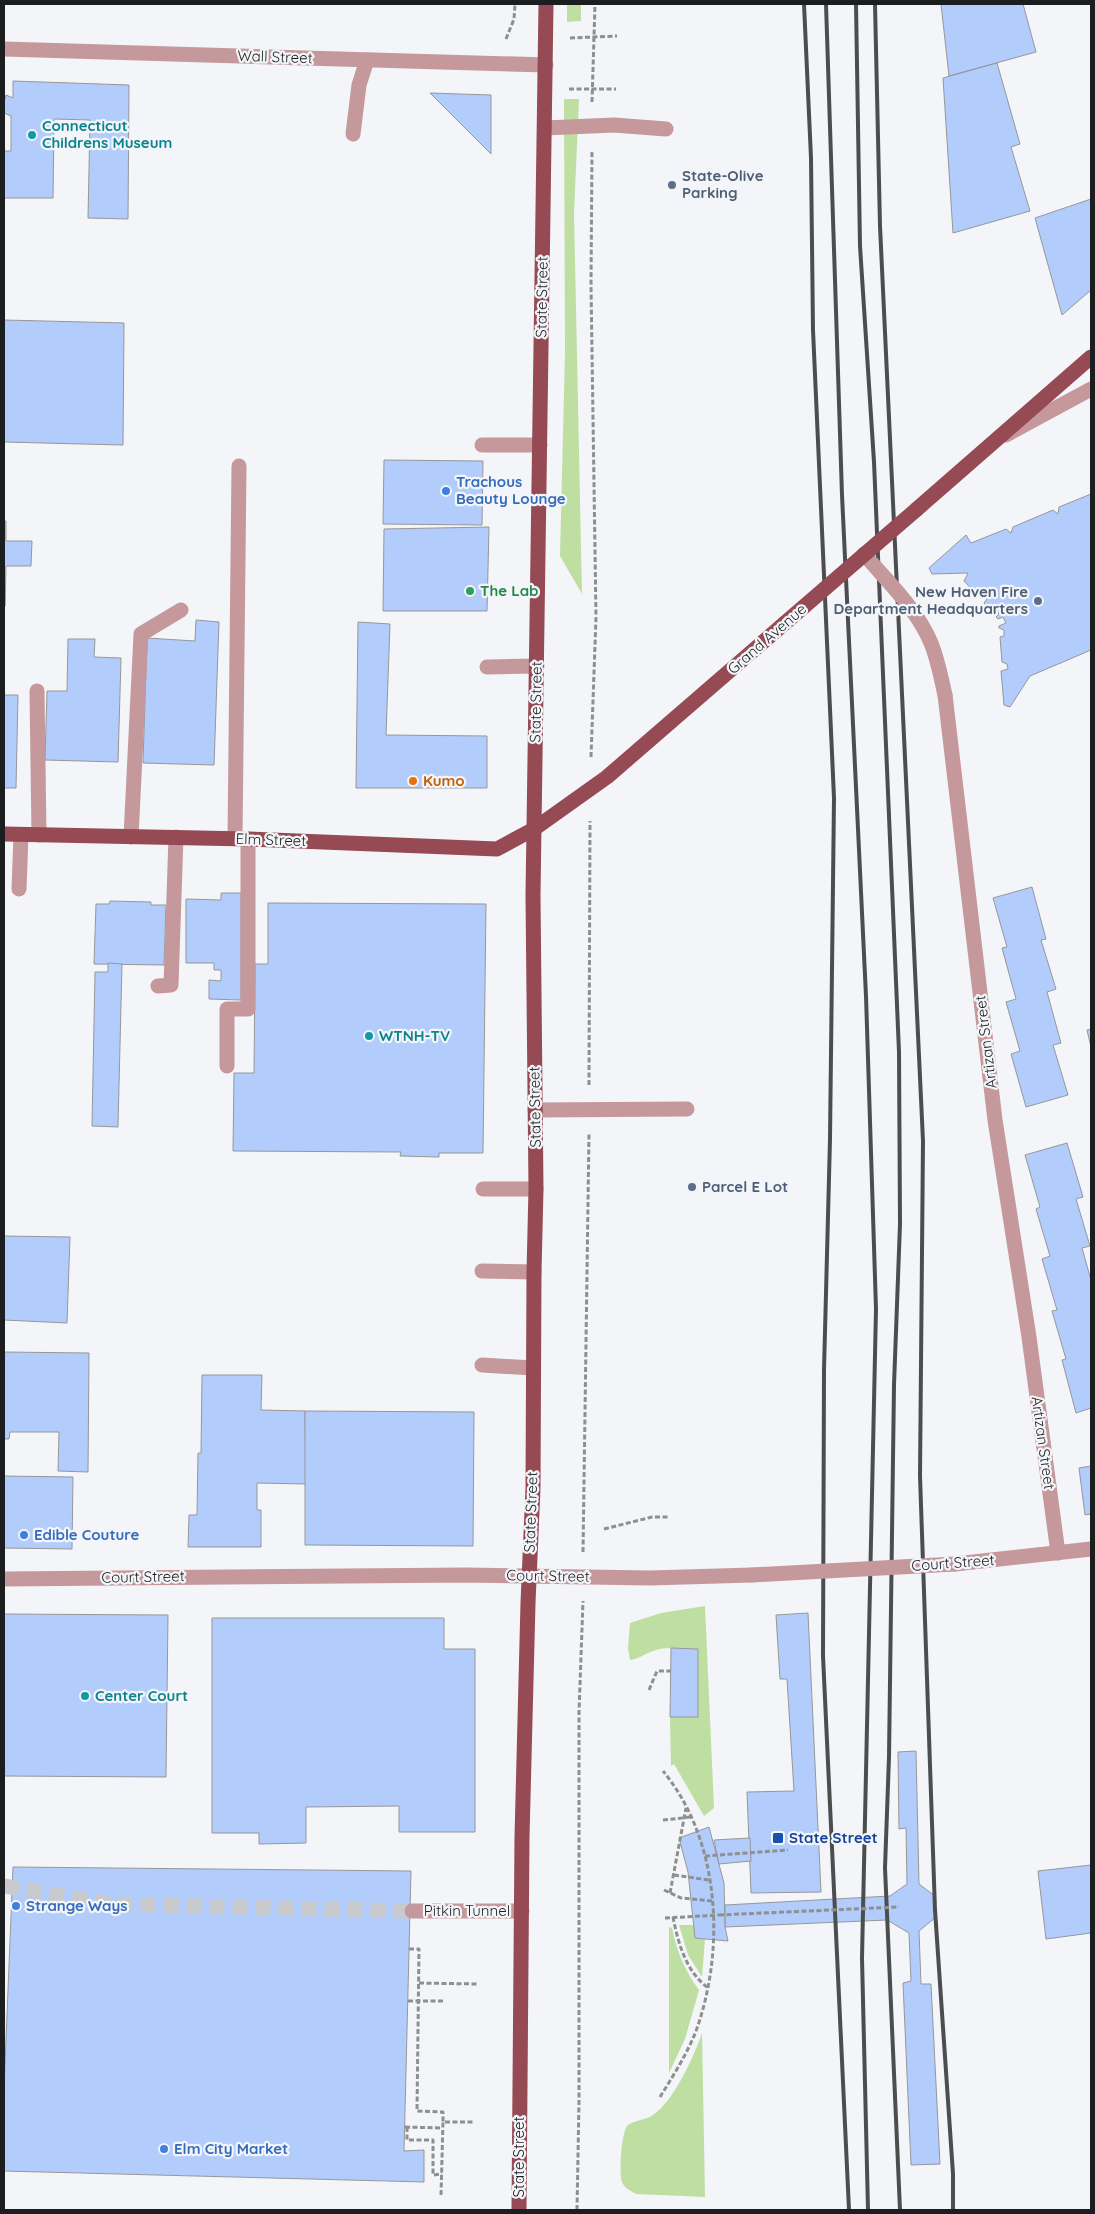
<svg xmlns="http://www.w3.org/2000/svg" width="1095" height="2214" font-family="Quicksand,sans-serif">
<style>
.green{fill:#bedfa1}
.building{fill:#b2ccfb;stroke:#96979b}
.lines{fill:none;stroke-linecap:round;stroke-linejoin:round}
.minor-tunnel{stroke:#c8cacd;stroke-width:15;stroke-dasharray:15 8;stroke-linecap:butt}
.path{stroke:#8d8f91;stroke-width:3;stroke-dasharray:5 2.5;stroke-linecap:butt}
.minor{stroke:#c5989c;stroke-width:15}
.major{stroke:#954a54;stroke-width:15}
.rail{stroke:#4c4d4f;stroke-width:4}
.path-bridge{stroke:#8d8f91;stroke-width:3;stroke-dasharray:5 2.5;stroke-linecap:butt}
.minor-bridge{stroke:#c5989c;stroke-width:15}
.major-bridge{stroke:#954a54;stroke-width:15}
.culture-dot{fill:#0f9aa8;stroke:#f3f5f9;stroke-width:2}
.service-dot{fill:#5c6f8a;stroke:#f3f5f9;stroke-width:2}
.shop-dot{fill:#3f7fe0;stroke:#f3f5f9;stroke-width:2}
.leisure-dot{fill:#2e9e5b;stroke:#f3f5f9;stroke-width:2}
.food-dot{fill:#e8710a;stroke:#f3f5f9;stroke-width:2}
.transit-dot{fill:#1a4fb4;stroke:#f3f5f9;stroke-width:2}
.labels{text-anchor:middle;stroke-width:4.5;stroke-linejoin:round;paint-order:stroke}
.street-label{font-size:15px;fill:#1c1d1e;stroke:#f3f5f9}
.culture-label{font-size:15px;font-weight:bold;fill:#0d838f;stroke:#f3f5f9;text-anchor:start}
.service-label{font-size:15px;font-weight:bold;fill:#4e5e75;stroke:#f3f5f9;text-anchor:start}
.shop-label{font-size:15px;font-weight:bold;fill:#366cbe;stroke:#f3f5f9;text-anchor:start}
.leisure-label{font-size:15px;font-weight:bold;fill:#27864d;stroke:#f3f5f9;text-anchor:start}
.food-label{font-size:15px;font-weight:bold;fill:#c56008;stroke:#f3f5f9;text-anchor:start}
.transit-label{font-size:15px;font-weight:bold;fill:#164399;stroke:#f3f5f9;text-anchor:start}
</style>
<rect width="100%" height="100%" fill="#f3f5f9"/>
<g class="green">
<path d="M567 4H581V21L567 22Z"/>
<path d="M564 99H579L574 213 582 594 560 556 565 352Z"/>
<path d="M705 1606 714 1808 704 1816 674 1764 671 1766 670 1717H698V1649C684 1649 667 1646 653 1651 644 1654 639 1659 630 1660L628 1648 630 1623 661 1613Z"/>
<path d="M679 1925H694L705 1939 702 1977 688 1955Z"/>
<path d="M669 1927 672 1928C677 1952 685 1971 699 1990L685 2039 669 2073Z"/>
<path d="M702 2033 705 2197 636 2194C631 2191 624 2188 622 2182 619 2173 621 2131 628 2125 635 2120 646 2120 653 2115 674 2101 694 2056 702 2033Z"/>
</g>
<g class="building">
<path d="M941 4H1023L1036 52 949 76Z"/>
<path d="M997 63 1020 144 1011 147 1030 211 953 233 943 78Z"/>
<path d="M13 81 129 85 128 219 88 218 90 120 54 119 53 198H4V151H11V116L4 113V102L6 95 13 98Z"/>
<path d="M430 93 491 95V154Z"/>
<path d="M1091 199V290L1062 315 1035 218Z"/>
<path d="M4 320 124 323 123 445 4 442Z"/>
<path d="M384 460 483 461 482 525 383 524Z"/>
<path d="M1091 494V650L1030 676 1010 707 1004 705 1001 671 1008 669 1007 664 1002 662 1000 637 1004 636V630L999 628V626L1006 623 1003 617 998 619 996 617 999 614 995 609 991 610 984 603 987 599 983 595 978 596 964 581 968 573 932 574 929 568 966 535 971 543 1006 529 1011 533 1013 527 1053 510 1058 514 1059 507Z"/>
<path d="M4 521H6V541H32L31 566H6L5 606Z"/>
<path d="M489 527 487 611H383L384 529Z"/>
<path d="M196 620 219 622 214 765 143 763 147 638 195 641Z"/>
<path d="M358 622 390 624 386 735 487 736V788H356Z"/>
<path d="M68 639H95L94 657 121 658 118 762 45 760 47 691H67Z"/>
<path d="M4 695H18L16 788H4Z"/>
<path d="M1032 887 1046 939 1041 940 1056 989 1047 992 1061 1043 1053 1045 1068 1095 1026 1107 1011 1054 1020 1051 1006 1002 1016 999 1002 948 1007 947 993 898Z"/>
<path d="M221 893H241V1000L209 999V980L221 981V970H214V963H186V899L221 900Z"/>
<path d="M110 901 151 902V905H166L164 965 94 964 96 904H109Z"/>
<path d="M268 903 486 904 483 1153H439V1157L400 1156 401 1152 233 1151 234 1073H254L255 964H268Z"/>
<path d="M108 963 122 964 118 1127 92 1126 95 972H108Z"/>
<path d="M1091 1029V1047L1087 1030Z"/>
<path d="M1067 1143 1083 1197 1076 1199 1090 1246 1082 1248 1091 1280V1408L1076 1413 1062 1360 1066 1359 1052 1311 1057 1310 1042 1259 1050 1256 1036 1209 1040 1207 1025 1155Z"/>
<path d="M4 1236 70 1237 67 1323 4 1320Z"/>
<path d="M4 1352 89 1353 88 1472 58 1471 59 1432H10L9 1439H4Z"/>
<path d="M202 1375H262L261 1410 305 1411 306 1484 257 1483V1510H261V1547H188L189 1515H197L198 1453H201Z"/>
<path d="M305 1411 474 1412 473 1546 305 1545Z"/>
<path d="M1091 1466V1514L1085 1515 1079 1468Z"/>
<path d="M4 1476 73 1477 72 1549 4 1548Z"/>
<path d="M808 1613 821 1892 751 1893 747 1792 794 1791 787 1679H780L776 1615Z"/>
<path d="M4 1614 168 1615 166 1777 4 1776Z"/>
<path d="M212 1618H444V1649H475V1832H399V1806L306 1807V1843L259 1844V1833H212Z"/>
<path d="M671 1648 698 1649V1717H670Z"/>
<path d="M916 1751 919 1884 935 1896 936 1917 919 1931 921 1984H931L940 2164 911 2165 903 1983 911 1981 909 1933 887 1920 725 1927V1905L890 1896 907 1884 906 1828 899 1829 898 1752Z"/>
<path d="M709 1827 724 1883 725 1927 728 1941 695 1938 688 1872 679 1838Z"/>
<path d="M750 1838 751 1861 719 1864 714 1840Z"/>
<path d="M1091 1865V1933L1046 1939 1038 1871Z"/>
<path d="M13 1867 411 1871 404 2151 424 2150V2182L4 2171V2089Z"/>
</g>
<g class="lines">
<path class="minor-tunnel" d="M4 1886 112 1904 412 1911"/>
<g class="path">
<path d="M570 38 617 36"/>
<path d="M506 39 514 19 515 4"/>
<path d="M569 89H616"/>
<path d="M592 102 595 4"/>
<path d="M591 757 596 617 591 285 592 151"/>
<path d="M589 1085 590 821"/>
<path d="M604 1529 652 1517H668"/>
<path d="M583 1552 589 1134"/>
<path d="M649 1690 657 1671H671"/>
<path d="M663 1820 691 1817"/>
<path d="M705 1856 788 1850"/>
<path d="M674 1875 709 1880"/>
<path d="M664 1890 681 1898 712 1901"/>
<path d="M670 1893 686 1808"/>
<path d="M673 1917C678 1943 686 1971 707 1987"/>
<path d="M665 1918 719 1915"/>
<path d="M409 1949H419L417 2111 443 2112V2122"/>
<path d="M419 1983 477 1984"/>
<path d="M408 2001H443"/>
<path d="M660 2097C673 2076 687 2054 696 2031 726 1948 720 1840 663 1771"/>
<path d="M405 2127 442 2128"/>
<path d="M407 2127V2140H433V2175L442 2174"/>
<path d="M441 2195 443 2122H474"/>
<path d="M577 2210 579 2101V1712L583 1601"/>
</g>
<g class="minor">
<path d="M4 49 546 65"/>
<path d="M545 128 614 125 666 129"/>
<path d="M353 134 359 85 367 60"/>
<path d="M1006 435 1091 389"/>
<path d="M482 445H540"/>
<path d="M487 667 537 666"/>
<path d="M37 691 39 835"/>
<path d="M945 695 995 1120 1029 1337 1058 1553"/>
<path d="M131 837 141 634 181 610"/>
<path d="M235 838 239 466"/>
<path d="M19 889 21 835"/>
<path d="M158 986 171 985 176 837"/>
<path d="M227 1066V1009H248V839"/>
<path d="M535 1110 687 1109"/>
<path d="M483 1189H536"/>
<path d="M482 1271 534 1272"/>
<path d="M482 1365 533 1368"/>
<path d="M955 1564 1091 1549"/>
<path d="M4 1579 467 1575 650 1578 752 1575"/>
<path d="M412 1911H522"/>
</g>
<g class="major">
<path d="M917 509 1091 357"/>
<path d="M4 834 248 839 497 849 534 829 607 777 785 623"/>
<path d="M519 2210 522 1837 528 1603 533 1488 534 1272 536 1189 533 896 546 4"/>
</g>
<g class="rail">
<path d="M804 4 811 158 813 330 834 798 830 1139 824 1370 823 1656 849 2210"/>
<path d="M826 4 842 495 866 996 876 1309 862 1958 868 2210"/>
<path d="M856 4 860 246 874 462 899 1052 900 1224 894 1385 889 1757 885 1868 900 2210"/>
<path d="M875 4 880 226 923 1141 920 1476 935 1910 953 2174V2210"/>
</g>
<path class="path-bridge" d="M719 1915 899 1907"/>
<g class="minor-bridge">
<path d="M864 554C887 581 917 609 931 643 938 660 941 678 945 695"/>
<path d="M752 1575 955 1564"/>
</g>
<path class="major-bridge" d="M785 623 917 509"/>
</g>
<g class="culture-dot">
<circle cx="32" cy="135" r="5"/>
<circle cx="369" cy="1036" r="5"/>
<circle cx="85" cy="1696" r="5"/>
</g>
<g class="service-dot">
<circle cx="672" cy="185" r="5"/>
<circle cx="1038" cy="601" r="5"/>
<circle cx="692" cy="1187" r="5"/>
</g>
<g class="shop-dot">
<circle cx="446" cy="491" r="5"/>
<circle cx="24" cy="1535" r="5"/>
<circle cx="16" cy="1906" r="5"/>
<circle cx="164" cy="2149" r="5"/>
</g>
<circle class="leisure-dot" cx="470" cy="591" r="5"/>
<circle class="food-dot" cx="413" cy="781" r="5"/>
<rect class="transit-dot" x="772" y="1832" width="12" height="12" rx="2.5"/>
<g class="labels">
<g class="street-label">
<text transform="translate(275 57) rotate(2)" y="5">Wall Street</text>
<text transform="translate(542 297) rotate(-89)" y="5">State Street</text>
<text transform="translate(767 639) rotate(-41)" y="5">Grand Avenue</text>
<text transform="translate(536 702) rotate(-89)" y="5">State Street</text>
<text transform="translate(271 840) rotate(2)" y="5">Elm Street</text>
<text transform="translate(986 1042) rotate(-97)" y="5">Artizan Street</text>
<text transform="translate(535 1107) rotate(-91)" y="5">State Street</text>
<text transform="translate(1043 1443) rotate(82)" y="5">Artizan Street</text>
<text transform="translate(531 1512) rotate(-88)" y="5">State Street</text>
<text transform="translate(953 1563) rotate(-4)" y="5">Court Street</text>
<text transform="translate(548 1576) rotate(1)" y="5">Court Street</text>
<text transform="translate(143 1577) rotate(-1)" y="5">Court Street</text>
<text x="467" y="1916">Pitkin Tunnel</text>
<text transform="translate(519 2157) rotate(-90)" y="5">State Street</text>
</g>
<g class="culture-label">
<text x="42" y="131">Connecticut<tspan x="42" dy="17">Childrens Museum</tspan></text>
<text x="379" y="1041">WTNH-TV</text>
<text x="95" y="1701">Center Court</text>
</g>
<g class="service-label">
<text x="682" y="181">State-Olive<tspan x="682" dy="17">Parking</tspan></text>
<text x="1028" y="597" text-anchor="end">New Haven Fire<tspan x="1028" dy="17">Department Headquarters</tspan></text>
<text x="702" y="1192">Parcel E Lot</text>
</g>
<g class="shop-label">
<text x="456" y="487">Trachous<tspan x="456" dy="17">Beauty Lounge</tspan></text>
<text x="34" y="1540">Edible Couture</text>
<text x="26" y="1911">Strange Ways</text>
<text x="174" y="2154">Elm City Market</text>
</g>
<g class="leisure-label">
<text x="480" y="596">The Lab</text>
</g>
<g class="food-label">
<text x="423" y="786">Kumo</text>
</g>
<g class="transit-label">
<text x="789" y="1843">State Street</text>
</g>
</g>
<rect width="1095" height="2214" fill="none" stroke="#1c1d1e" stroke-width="10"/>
</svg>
